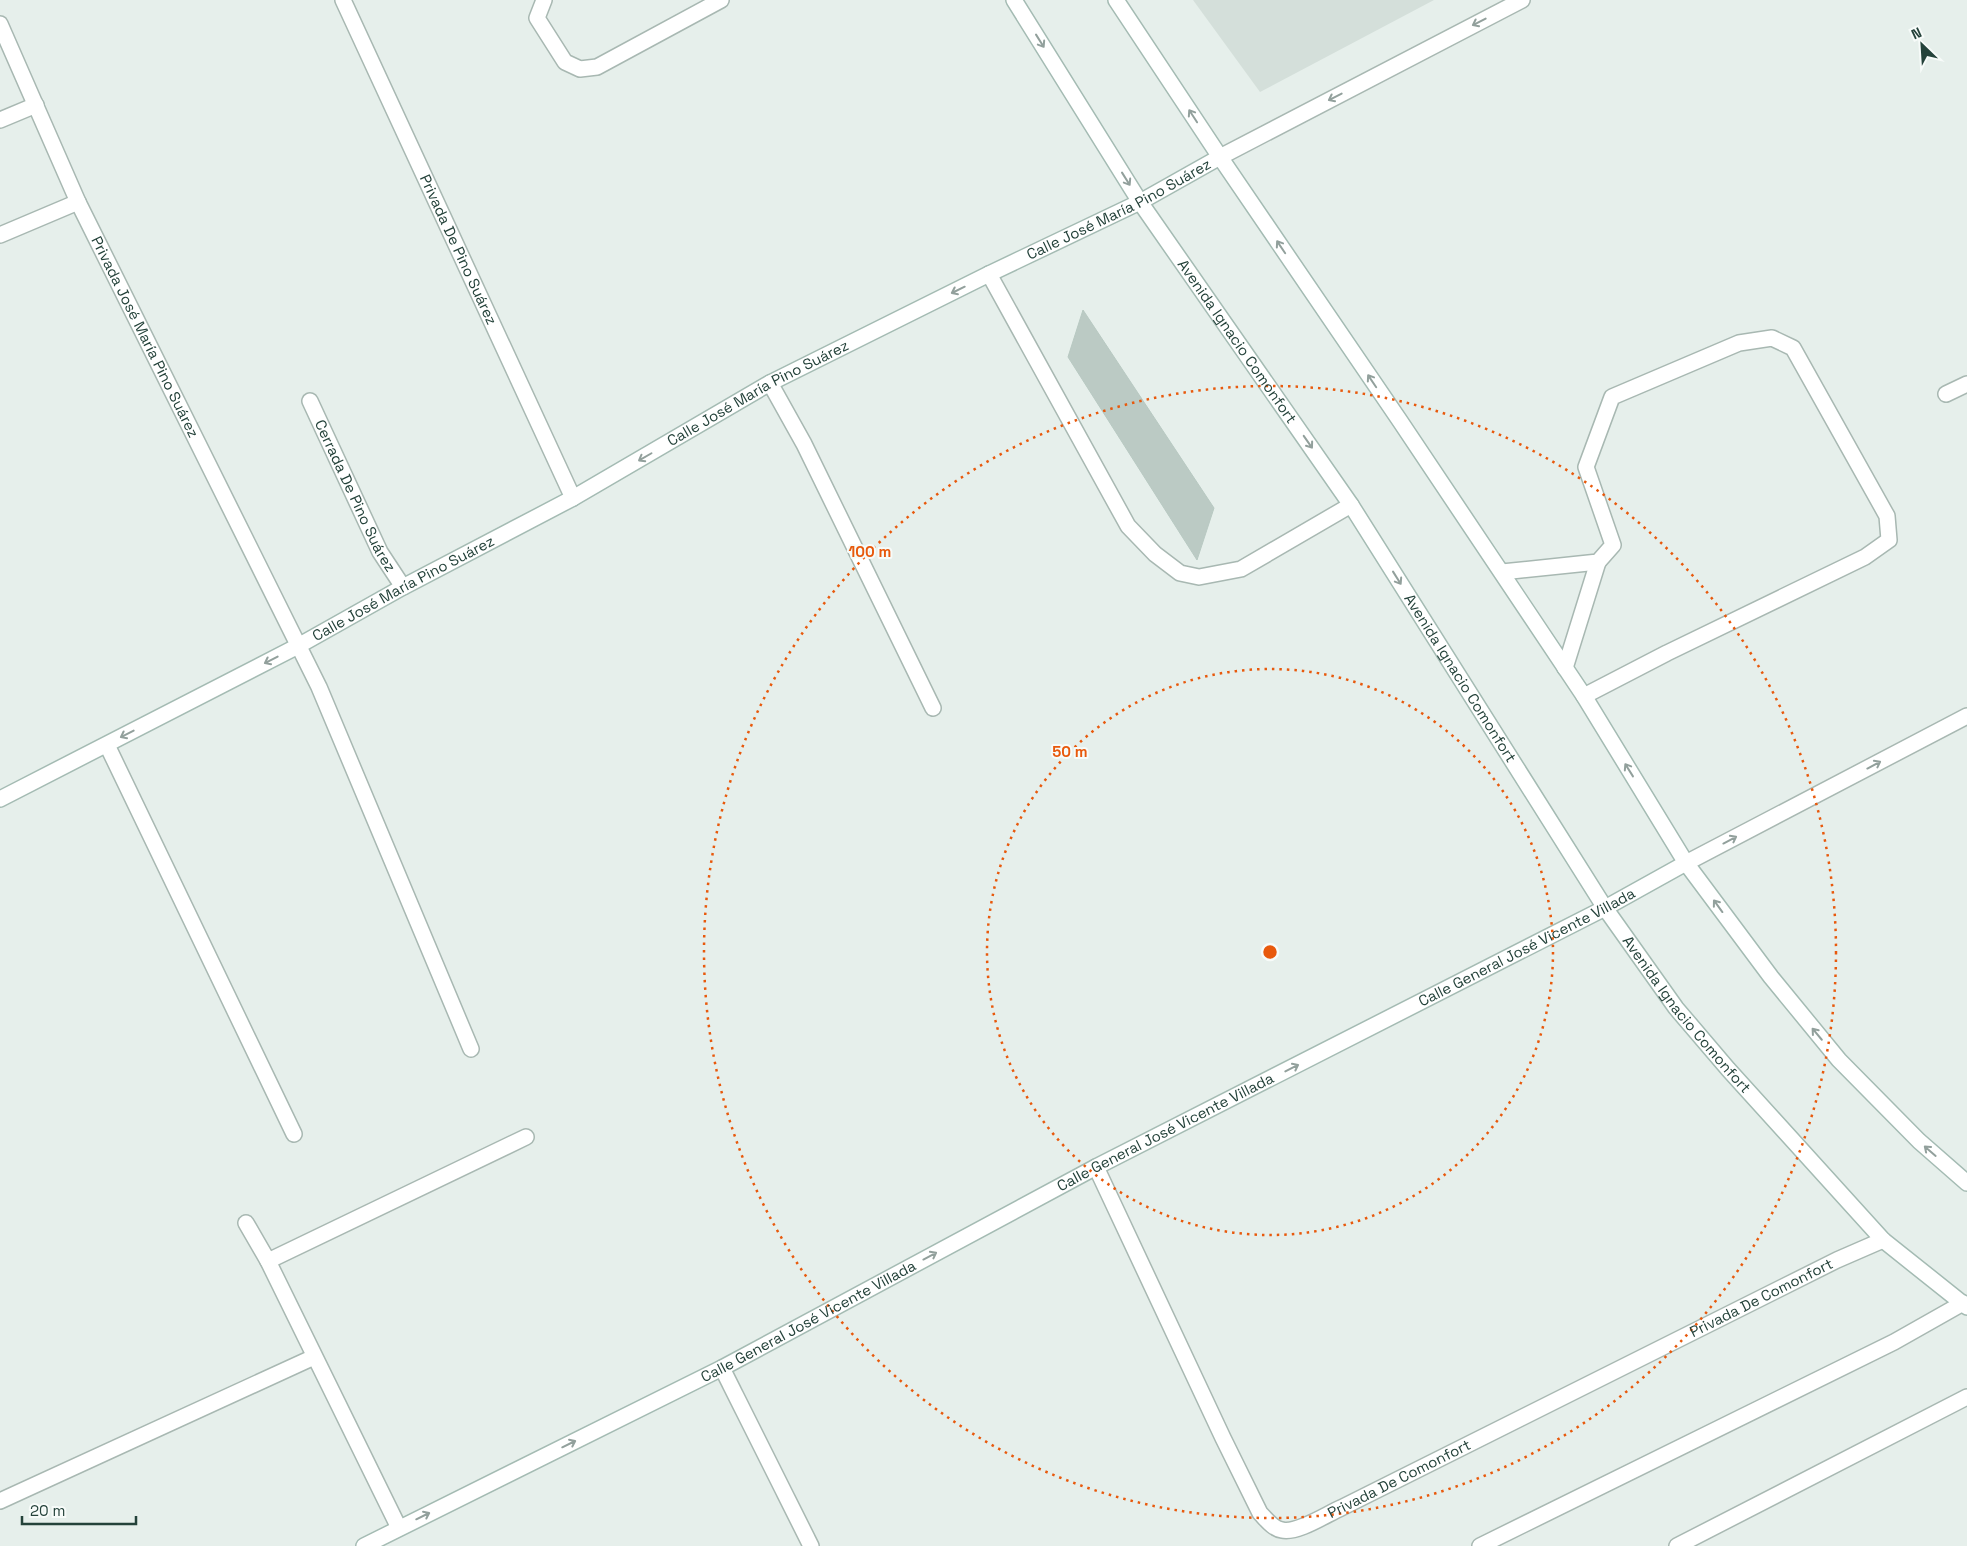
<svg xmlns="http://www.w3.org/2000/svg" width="1967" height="1546" font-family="'Space Grotesk',sans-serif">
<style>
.built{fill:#d4dfda}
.building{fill:#bbcac4;stroke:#b8c9c2}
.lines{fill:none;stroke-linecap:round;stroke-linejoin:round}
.service-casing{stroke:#a8b8b2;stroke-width:18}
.minor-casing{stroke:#a8b8b2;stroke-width:18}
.tertiary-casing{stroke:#a8b8b2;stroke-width:18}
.secondary-casing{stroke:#a4bbb3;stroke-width:18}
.service{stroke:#fff;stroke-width:15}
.minor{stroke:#fff;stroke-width:15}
.tertiary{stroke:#fff;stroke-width:15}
.secondary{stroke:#fff;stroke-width:15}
.oneway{stroke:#92a09c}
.ring{fill:none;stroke:#e8590c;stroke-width:2.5;stroke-dasharray:2.5 5}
.labels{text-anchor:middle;stroke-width:4;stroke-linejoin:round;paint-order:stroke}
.street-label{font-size:15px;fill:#24423a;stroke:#f7fbf9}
.centre{fill:#e8590c;stroke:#f7fbf9;stroke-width:2.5}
.ring-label{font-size:15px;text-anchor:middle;font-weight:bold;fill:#e8590c;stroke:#f7fbf9;stroke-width:4;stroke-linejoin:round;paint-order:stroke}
</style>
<rect width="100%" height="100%" fill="#e6efeb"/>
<path class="built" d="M1193 0H1434L1260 92Z"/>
<path class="building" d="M1083 310 1214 508 1197 560 1068 357Z"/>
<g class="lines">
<defs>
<g id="service">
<path d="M544 0 537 18 565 62 580 69 597 67 721 0"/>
<path d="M989 274 1128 526 1155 554 1180 573 1199 577 1241 569 1351 505"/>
<path d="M1502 572 1598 562 1613 545 1586 467 1612 397 1739 343 1772 338 1793 348 1887 516 1889 540 1865 557 1667 653 1584 696"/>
<path d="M1565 668 1598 562"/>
<path id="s1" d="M1096 1167 1223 1438 1260 1513C1266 1519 1273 1529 1282 1530 1297 1534 1327 1514 1341 1508L1837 1260 1883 1240"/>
</g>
<g id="minor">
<path id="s2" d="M343 0 573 498"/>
<path id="s3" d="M0 24 78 202 319 687 471 1049"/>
<path d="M0 120 36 105"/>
<path d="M0 235 78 202"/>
<path d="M770 383 804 444 933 708"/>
<path d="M1946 394 1967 384"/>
<path id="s4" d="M310 401 380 552 403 587"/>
<path d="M107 745 294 1134"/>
<path d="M1686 863 1967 716"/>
<path d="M246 1223 268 1261 399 1528"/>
<path d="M268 1261 526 1137"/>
<path d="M722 1368 811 1546"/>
<path d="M0 1501 314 1357"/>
<path d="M1480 1546 1894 1342 1963 1303"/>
<path d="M1677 1546 1967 1397"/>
</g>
<path id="tertiary" d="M1220 157 1522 0"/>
<g id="secondary">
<path id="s5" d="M1014 0 1140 202 1351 505 1605 908 1676 1008 1728 1069 1883 1240 1967 1307"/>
<path d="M1116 0 1220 157 1400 421 1584 696 1686 863 1771 977 1839 1060 1919 1141 1967 1183"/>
<path id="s6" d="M0 799 298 646 403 587 573 498 770 383 989 274 1140 202 1220 157"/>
<path id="s7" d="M364 1546 722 1368 1096 1167 1605 908 1686 863"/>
</g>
</defs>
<use href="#service" class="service-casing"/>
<use href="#minor" class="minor-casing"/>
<use href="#tertiary" class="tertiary-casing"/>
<use href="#secondary" class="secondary-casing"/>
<use href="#service" class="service"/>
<use href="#minor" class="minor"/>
<use href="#tertiary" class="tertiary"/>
<use href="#secondary" class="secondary"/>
</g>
<defs><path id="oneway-shaft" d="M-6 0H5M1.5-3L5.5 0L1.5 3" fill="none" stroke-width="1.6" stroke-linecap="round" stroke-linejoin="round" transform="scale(1.25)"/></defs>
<g class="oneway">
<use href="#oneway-shaft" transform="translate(1479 22) rotate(153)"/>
<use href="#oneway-shaft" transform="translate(1040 41) rotate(58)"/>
<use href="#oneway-shaft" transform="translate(1335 97) rotate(153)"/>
<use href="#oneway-shaft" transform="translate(1193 116) rotate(-123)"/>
<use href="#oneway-shaft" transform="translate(1126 179) rotate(58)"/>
<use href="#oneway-shaft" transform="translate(1281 247) rotate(-124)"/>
<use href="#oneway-shaft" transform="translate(958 290) rotate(154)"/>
<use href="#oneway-shaft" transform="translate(1372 381) rotate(-124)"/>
<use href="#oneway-shaft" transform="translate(1308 442) rotate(55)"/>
<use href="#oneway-shaft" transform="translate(645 457) rotate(150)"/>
<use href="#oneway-shaft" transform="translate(1397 578) rotate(58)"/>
<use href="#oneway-shaft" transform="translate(271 660) rotate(153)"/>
<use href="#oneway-shaft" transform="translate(127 734) rotate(153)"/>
<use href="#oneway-shaft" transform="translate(1874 765) rotate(-28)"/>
<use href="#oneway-shaft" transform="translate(1629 770) rotate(-122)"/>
<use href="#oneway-shaft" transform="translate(1730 840) rotate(-28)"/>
<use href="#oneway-shaft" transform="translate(1718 906) rotate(-126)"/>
<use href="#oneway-shaft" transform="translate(1817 1034) rotate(-130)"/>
<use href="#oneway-shaft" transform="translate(1292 1068) rotate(-27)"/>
<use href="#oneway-shaft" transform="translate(1930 1151) rotate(-139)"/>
<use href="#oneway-shaft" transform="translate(930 1256) rotate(-28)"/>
<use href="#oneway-shaft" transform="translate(569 1444) rotate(-26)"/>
<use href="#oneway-shaft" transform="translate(423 1516) rotate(-26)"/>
</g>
<g class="ring">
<circle cx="1270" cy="952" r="283"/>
<circle cx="1270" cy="952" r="566"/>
</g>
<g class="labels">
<g class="street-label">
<text dy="5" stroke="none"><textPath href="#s6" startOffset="1265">Calle José María Pino Suárez</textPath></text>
<text dy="5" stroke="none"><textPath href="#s2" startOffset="275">Privada De Pino Suárez</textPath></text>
<text dy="5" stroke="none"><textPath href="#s3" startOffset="345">Privada José María Pino Suárez</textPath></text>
<text dy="5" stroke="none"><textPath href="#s5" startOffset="408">Avenida Ignacio Comonfort</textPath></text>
<text dy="5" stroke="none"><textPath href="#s6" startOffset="860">Calle José María Pino Suárez</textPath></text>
<text dy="5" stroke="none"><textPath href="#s4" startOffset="105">Cerrada De Pino Suárez</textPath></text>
<text dy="5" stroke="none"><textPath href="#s6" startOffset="455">Calle José María Pino Suárez</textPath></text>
<text dy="5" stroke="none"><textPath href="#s5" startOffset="812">Avenida Ignacio Comonfort</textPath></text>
<text dy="5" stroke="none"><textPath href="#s7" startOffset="1308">Calle General José Vicente Villada</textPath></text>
<text dy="5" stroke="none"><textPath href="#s5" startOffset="1218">Avenida Ignacio Comonfort</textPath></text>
<text dy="5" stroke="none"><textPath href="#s7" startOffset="902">Calle General José Vicente Villada</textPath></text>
<text dy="5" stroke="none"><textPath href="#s1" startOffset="945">Privada De Comonfort</textPath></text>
<text dy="5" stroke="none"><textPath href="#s7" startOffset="498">Calle General José Vicente Villada</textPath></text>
<text dy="5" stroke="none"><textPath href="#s1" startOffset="540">Privada De Comonfort</textPath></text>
</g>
</g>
<circle cx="1270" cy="952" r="8" class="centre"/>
<g class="ring-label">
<text x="870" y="557">100 m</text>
<text x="1070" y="757">50 m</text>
</g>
<g transform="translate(1922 45) rotate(335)" stroke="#f7fbf9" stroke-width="4" paint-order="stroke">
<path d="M0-4L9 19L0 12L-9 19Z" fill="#24423a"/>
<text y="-8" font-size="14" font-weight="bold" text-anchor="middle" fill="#24423a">N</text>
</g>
<path d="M22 1516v8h114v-8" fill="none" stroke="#24423a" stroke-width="2.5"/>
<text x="30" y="1516" font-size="15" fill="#24423a" stroke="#f7fbf9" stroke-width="4" paint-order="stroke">20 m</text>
</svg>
